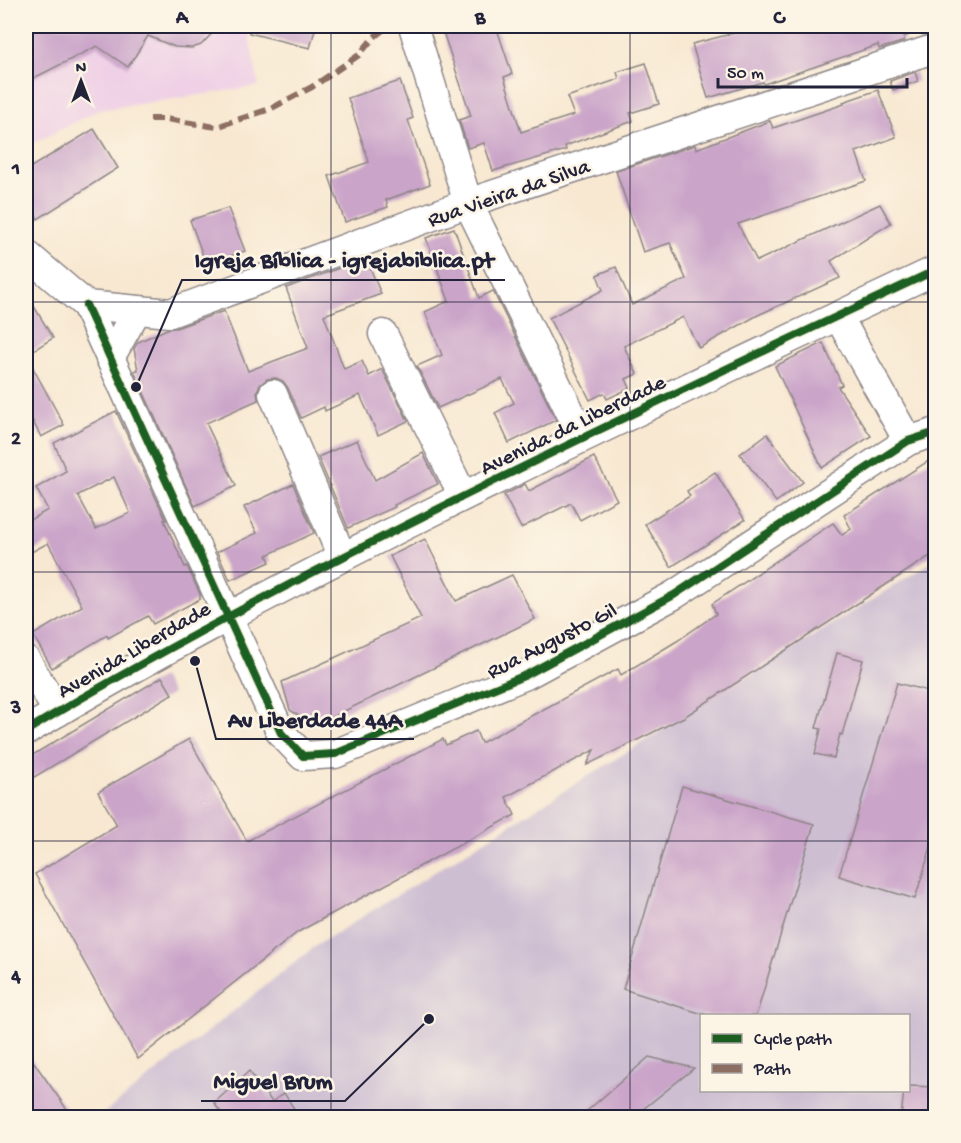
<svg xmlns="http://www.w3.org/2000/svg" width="961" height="1143" font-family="'Gochi Hand',sans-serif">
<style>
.built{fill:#efd0e6}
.industrial{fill:#cdbed2;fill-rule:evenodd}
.building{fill:#caa4c9;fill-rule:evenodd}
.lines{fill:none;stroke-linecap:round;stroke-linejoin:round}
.minor-casing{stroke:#8d8586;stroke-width:31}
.minor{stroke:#fff;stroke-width:28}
.quiet{stroke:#8d6e63;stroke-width:6;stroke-dasharray:12 6;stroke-linecap:butt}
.cycleway-casing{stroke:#fcf5e5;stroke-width:11}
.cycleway{stroke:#1b5e20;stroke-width:8}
.grid{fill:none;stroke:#22223b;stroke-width:1.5;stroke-opacity:0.55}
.labels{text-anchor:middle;stroke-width:5;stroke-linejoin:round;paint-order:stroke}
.street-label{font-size:22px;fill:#22223b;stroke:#fcf5e5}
.leader{fill:none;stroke:#22223b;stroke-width:2}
.callout-dot{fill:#22223b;stroke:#fcf5e5;stroke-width:2}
.callout-label{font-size:24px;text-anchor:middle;font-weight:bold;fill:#22223b;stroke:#fcf5e5;stroke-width:5;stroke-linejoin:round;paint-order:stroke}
.neatline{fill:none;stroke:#22223b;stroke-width:2}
.grid-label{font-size:20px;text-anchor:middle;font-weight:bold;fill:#22223b}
</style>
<rect width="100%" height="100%" fill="#fcf5e5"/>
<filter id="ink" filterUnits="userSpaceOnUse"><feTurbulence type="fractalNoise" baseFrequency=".0167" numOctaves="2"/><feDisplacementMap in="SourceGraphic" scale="12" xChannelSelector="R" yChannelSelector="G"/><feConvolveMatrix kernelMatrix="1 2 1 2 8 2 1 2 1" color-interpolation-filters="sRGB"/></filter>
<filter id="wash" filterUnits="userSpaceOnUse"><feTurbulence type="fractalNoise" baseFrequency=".008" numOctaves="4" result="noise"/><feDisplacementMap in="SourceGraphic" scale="24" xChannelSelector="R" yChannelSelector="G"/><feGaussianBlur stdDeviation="1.35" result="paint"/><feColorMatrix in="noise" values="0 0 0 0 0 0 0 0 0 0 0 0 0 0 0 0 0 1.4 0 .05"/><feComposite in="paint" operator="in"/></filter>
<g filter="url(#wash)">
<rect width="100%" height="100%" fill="#f8e8d1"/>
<path class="built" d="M26 26H247L259 86 99 110 26 147Z"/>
<path class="industrial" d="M935 560V1117L98 1118 317 945ZM702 1016H908V1090H702Z"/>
<g id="blocks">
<g class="building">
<path d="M26 26H219L201 45 192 48 175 47 148 36 128 67 97 46 26 82Z"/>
<path d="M250 26H316L310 48 249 33Z"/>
<path d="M441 26H496L512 74 504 77 521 132 574 115 567 97 619 79 617 72 646 63 659 104 630 113 633 121 565 146 566 150 493 171 484 143 468 148 459 120 471 116Z"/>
<path d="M745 26H926V29L903 37 905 41 879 49 878 45 764 84 763 82 708 98 692 44 746 30Z"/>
<path d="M915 72 918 81 893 90 890 81Z"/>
<path d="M400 81 413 118 408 120 430 184 386 200 388 207 345 222 329 176 369 162 348 98Z"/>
<path d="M878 90 896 137 856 152 866 181 738 224 757 261 880 204 891 223 831 261 840 278 758 315 699 348 683 317 624 346 637 374 626 379 630 388 607 399 604 393 590 400 549 318 603 290 597 275 616 267 632 305 686 279 670 243 643 252 616 171 695 145 696 149 770 121 773 128 844 104 843 102Z"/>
<path d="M94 129 118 168 38 219 26 199V170Z"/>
<path d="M228 208 245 251 206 264 190 220Z"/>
<path d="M454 228 479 298 493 291 556 420 509 443 495 413 514 403 502 379 438 408 417 366 442 355 425 312 449 301 426 238Z"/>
<path d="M366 258 381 294 324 315 344 369 362 361 369 376 382 369 408 421 378 435 360 395 325 411 324 407 301 418 288 388 283 381 276 378 267 379 260 385 257 391 258 400 206 423 236 486 195 506 134 371 138 370 134 349 138 342 167 329 176 328 224 311 248 371 308 348 286 288Z"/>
<path d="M26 293 53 338 26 355Z"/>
<path d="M823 343 842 385 838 387 871 436 822 468 775 366Z"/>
<path d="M26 355 64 425 41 437 26 408Z"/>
<path d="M116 411 166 520H164L185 567 187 566 200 594V599L153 624 148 616 108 638 107 635 52 668 33 635 82 606 48 543 26 555V522L48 510 36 488 66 471 54 443ZM114 477 130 513 96 529 78 495Z"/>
<path d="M767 434 803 482 776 502 740 454Z"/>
<path d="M357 440 375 480 423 453 438 484 394 505 395 507 348 528 318 457Z"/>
<path d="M936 456V552L684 717 587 765 594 750 506 797 515 815 298 932 138 1059 35 874 117 825 98 792 189 739 247 841 443 739 446 745 476 731 481 743 618 669 621 675 677 641 716 614 712 604 833 523 842 535 851 529 844 515Z"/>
<path d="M594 457 617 500 580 520 571 503 521 528 504 495 525 484 529 491Z"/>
<path d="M715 472 745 520 671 567 645 524 690 496 687 491Z"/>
<path d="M293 484 314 533 267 555 270 562 230 580 217 552 257 533 244 507Z"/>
<path d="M425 539 456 601 512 575 535 619 328 719H304L290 710 282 682 421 618 390 556Z"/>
<path d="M837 653 863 660 842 735 840 734 834 758 815 754 821 729 816 728Z"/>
<path d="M162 677 172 694 26 782V759Z"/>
<path d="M897 683 936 693V831L915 899 839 876Z"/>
<path d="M682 786 814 824 756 1016H709L623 989Z"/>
<path d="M26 1051 73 1118H26Z"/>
<path d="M649 1057 694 1068 632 1118H579Z"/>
<path d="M249 1071 272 1102 284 1093 300 1118H225L214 1103Z"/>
<path d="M909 1086 936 1087V1118H901L904 1090H909Z"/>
</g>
</g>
</g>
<g filter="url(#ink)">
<use href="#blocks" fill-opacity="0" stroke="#8d8586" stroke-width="1.5"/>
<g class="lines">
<defs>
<g id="minor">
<path d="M413 26 468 203 582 436"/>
<path d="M26 254 86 305 170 313 468 203 936 48"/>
<path d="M86 305 281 733 303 756 335 754 526 675 674 595 908 441 936 432"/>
<path d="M838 316 908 441"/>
<path d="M383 334 463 496"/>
<path d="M110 358 137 310"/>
<path d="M273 394 342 557"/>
<path d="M26 660 58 712"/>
<path d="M26 731C157 652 294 581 432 512 598 429 767 349 936 270"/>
</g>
</defs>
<use href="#minor" class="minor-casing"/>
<use href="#minor" class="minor"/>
<path class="quiet" d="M150 119H166L216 127 270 109 312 87 359 55 374 37 388 26"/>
<defs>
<g id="cycleway">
<path d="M86 305 281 733 303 756 335 754 526 675 674 595 908 441 936 432"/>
<path d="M26 731C157 652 294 581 432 512 598 429 767 349 936 270"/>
</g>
</defs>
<use href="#cycleway" class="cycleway-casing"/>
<use href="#cycleway" class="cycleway"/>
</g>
</g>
<path class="grid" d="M331 26V1118M630 26V1118M26 302H936M26 572H936M26 841H936"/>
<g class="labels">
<g class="street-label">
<text transform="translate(508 191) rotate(-19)" y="8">Rua Vieira da Silva</text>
<text transform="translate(572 423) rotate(-26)" y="8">Avenida da Liberdade</text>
<text transform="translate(551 639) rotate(-27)" y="8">Rua Augusto Gil</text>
<text transform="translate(133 648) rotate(-30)" y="8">Avenida Liberdade</text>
</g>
</g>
<path class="leader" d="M136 387L182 280H505M195 661L216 739H414M429 1019L345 1101H201"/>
<g class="callout-dot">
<circle cx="136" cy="387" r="6"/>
<circle cx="195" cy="661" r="6"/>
<circle cx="429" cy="1019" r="6"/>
</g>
<g class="callout-label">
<text x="344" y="267">Igreja Bíblica - igrejabiblica.pt</text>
<text x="315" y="727">Av Liberdade 44A</text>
<text x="273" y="1088">Miguel Brum</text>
</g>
<rect width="961" height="1143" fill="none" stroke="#fcf5e5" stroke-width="66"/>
<rect x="700" y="1014" width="210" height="78" fill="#fcf5e5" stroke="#a5a1a1" stroke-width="1.5"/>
<rect x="712" y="1034" width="30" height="9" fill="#1b5e20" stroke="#a5a1a1" stroke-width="1.5"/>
<text x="754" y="1044" font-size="18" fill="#22223b">Cycle path</text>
<rect x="712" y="1064" width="30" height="9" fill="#8d6e63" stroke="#a5a1a1" stroke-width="1.5"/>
<text x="754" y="1074" font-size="18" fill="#22223b">Path</text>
<g transform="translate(81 81)" stroke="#fcf5e5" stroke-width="4.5" paint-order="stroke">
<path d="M0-4.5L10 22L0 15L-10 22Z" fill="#22223b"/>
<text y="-9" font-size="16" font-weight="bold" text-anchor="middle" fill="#22223b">N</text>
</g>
<path d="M718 78v9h189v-9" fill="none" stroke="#22223b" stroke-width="3"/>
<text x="727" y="78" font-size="18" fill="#22223b" stroke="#fcf5e5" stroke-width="4.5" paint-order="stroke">50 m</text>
<rect x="33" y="33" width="895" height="1077" class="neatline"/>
<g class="grid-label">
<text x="182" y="23">A</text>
<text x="480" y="23">B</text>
<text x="779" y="23">C</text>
<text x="16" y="174">1</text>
<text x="16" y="444">2</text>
<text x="16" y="713">3</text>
<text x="16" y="982">4</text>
</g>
</svg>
